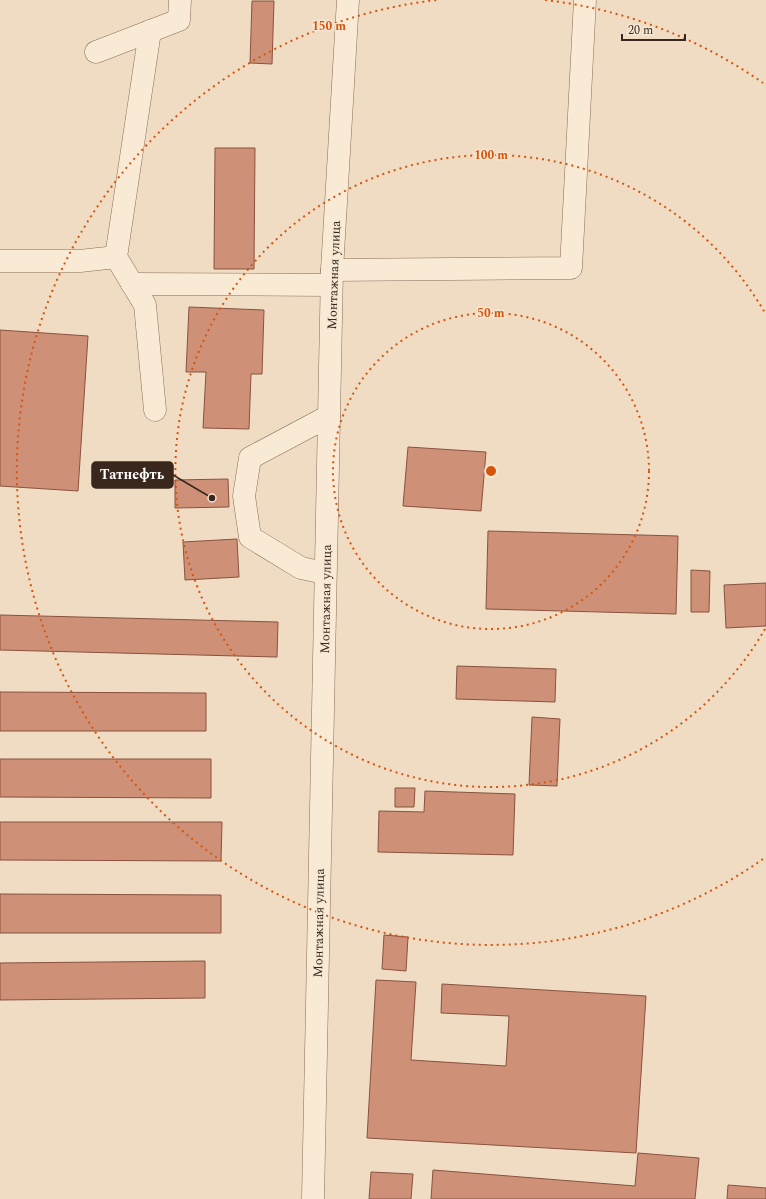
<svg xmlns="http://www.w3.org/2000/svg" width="766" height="1199" font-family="Spectral,serif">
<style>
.building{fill:#ce9178;stroke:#89523f}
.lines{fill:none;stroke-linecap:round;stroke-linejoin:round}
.minor-casing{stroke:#896d59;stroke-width:23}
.minor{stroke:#f9ead6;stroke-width:22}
.ring{fill:none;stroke:#d6540e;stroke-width:2;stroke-dasharray:2 4}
.labels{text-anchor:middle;stroke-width:3;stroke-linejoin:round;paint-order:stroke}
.street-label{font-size:13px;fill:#39271e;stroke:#f6e7d3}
.centre{fill:#d6540e;stroke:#f6e7d3;stroke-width:2}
.ring-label{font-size:12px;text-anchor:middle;font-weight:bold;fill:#d6540e;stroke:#f6e7d3;stroke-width:3;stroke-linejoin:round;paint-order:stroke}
.leader{fill:none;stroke:#39271e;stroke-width:1.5}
.callout-dot{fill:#39271e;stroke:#f6e7d3;stroke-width:1.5}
.callout{fill:#39271e;stroke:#39271e;stroke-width:1.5}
.callout-label{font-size:14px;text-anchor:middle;font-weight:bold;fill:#fff}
</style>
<rect width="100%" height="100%" fill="#efdcc3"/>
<g class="building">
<path d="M252 1H274L272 64 250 63Z"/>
<path d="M215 148H255L254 269H214Z"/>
<path d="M189 307 264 310 262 374H251L249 429 203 428 206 372H186Z"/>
<path d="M0 330 88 336 78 491 0 486Z"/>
<path d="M408 447 486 452 481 511 403 506Z"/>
<path d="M228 479 229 507 175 508V480Z"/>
<path d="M488 531 678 536 676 614 486 609Z"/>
<path d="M237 539 239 577 185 580 183 542Z"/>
<path d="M691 570 710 571 709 612H691Z"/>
<path d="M766 583V626L726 628 724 585Z"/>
<path d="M0 615 278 622 277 657 0 650Z"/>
<path d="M457 666 556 669 555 702 456 699Z"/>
<path d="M0 692 206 693V731H0Z"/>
<path d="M532 717 560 719 557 786 529 785Z"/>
<path d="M0 759H211V798L0 797Z"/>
<path d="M395 788H415L414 807H395Z"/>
<path d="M425 791 515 794 513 855 378 852 379 811 424 812Z"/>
<path d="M0 822H222L221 861 0 860Z"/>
<path d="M0 894 221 895V933H0Z"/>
<path d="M384 935 408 937 406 971 382 969Z"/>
<path d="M205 961V998L0 1000V963Z"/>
<path d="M376 980 416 982 411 1060 506 1066 509 1016 441 1013 442 984 646 996 636 1153 367 1138Z"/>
<path d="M638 1153 699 1158 695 1199H431L433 1170 635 1186Z"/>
<path d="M371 1172 413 1174 411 1199H369Z"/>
<path d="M728 1185 766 1188V1199H727Z"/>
</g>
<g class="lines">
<defs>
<g id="minor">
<path d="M150 31 116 257 145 305 155 410"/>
<path d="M96 52 179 20 180 0"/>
<path d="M0 261H80L116 257"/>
<path d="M332 270 571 268 585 0"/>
<path d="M132 284 331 285"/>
<path d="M325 573 301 568 250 537 244 496 250 458 329 416"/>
<path d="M313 1199 332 270 348 0"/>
</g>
</defs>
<use href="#minor" class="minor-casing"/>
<use href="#minor" class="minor"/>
</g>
<g class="ring">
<circle cx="491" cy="471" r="158"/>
<path d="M765 629A316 316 0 1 1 765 313"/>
<path d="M763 859A474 474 0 1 1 437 0M545 0A474 474 0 0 1 763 83"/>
</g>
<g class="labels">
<g class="street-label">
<text transform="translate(333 275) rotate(-88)" y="5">Монтажная улица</text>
<text transform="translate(325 599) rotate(-89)" y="5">Монтажная улица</text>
<text transform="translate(318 923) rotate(-89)" y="5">Монтажная улица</text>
</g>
</g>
<circle cx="491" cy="471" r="6" class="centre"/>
<g class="ring-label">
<text x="329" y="30">150 m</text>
<text x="491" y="159">100 m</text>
<text x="491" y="317">50 m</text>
</g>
<path class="leader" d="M212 498L173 475"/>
<circle class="callout-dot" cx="212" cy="498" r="4"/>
<rect class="callout" x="92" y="462" width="81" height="26" rx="4"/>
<g class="callout-label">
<text x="132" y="479">Татнефть</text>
</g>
<path d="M622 34v6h63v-6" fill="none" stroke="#39271e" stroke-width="2"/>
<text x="628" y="34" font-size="12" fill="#39271e" stroke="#f6e7d3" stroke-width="3" paint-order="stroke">20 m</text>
</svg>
